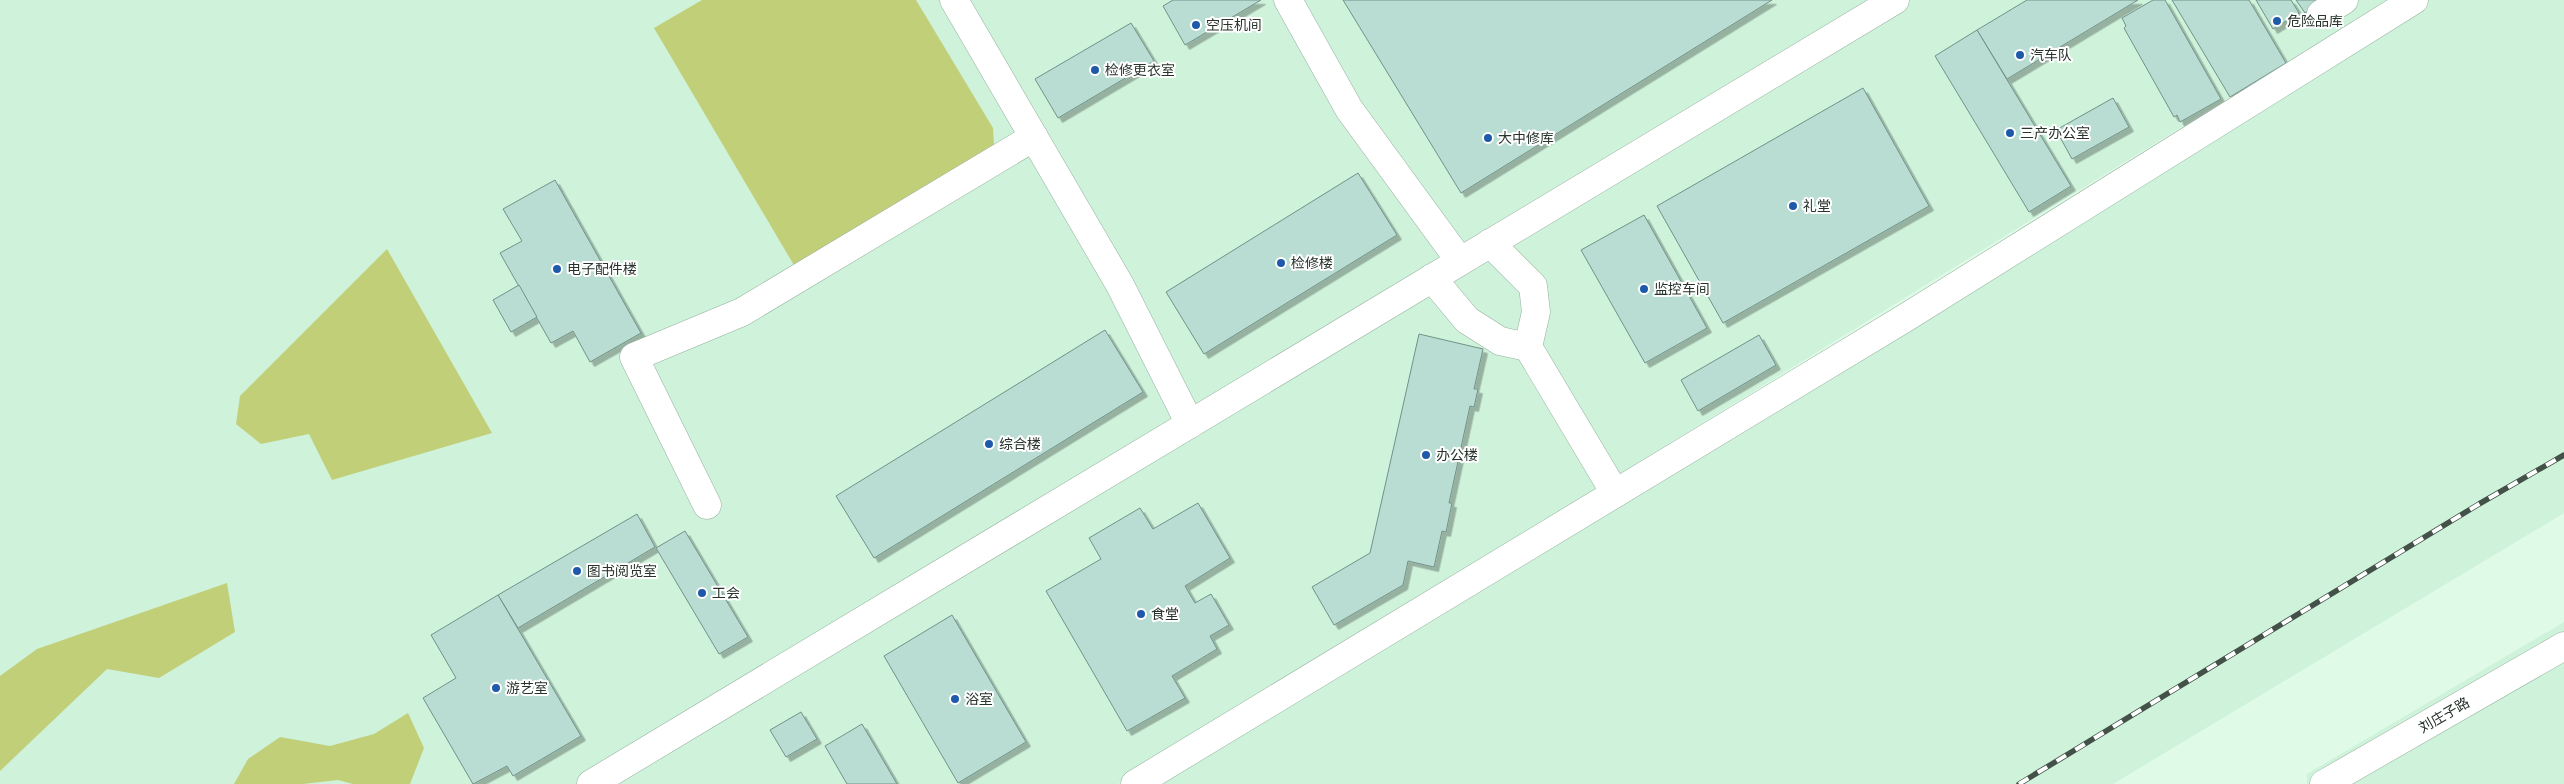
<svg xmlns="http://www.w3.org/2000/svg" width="2564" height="784" font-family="'Work Sans','Noto Sans SC',sans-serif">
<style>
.built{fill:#cef2da}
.green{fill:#c2cf79}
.building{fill:#baddd3;stroke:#719289;filter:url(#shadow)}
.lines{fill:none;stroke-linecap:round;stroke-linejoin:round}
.minor-casing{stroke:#96b19f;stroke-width:29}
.minor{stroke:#fff;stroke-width:28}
.rail-casing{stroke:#435148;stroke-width:5.5}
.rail{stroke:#fff;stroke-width:4;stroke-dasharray:11;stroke-linecap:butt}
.poi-dot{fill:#1f59aa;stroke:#fff;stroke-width:2}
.labels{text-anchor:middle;stroke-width:4;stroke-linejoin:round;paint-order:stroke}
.poi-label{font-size:14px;fill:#28332c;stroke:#fff;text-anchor:start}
.street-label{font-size:14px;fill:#28332c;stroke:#fff}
</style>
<defs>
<filter id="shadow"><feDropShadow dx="4.5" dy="4.5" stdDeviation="0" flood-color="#0004"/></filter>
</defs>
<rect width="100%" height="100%" fill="#dffbe8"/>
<g class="built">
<path d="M0 0H2387L1118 784H0Z"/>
<path d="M2390 0H2564V513L2113 784H1129Z"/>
<path d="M2564 622V784H2307V774Z"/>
</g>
<g class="green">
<path d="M702 0H916L993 128 994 145 798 272 654 28Z"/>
<path d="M387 249 492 433 332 480 309 434 261 444 236 424 240 396Z"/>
<path d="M227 583 235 632 159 678 107 669 0 771V676L37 649Z"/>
<path d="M408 713 424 748 410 784H353L338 780 303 784H234L248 759 280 737 330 746 374 734Z"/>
</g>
<g class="building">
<path d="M1173 0H1261L1185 45 1163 6Z"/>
<path d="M1343 0H1772L1461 193Z"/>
<path d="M2027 0H2138L2007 79 1977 30Z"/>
<path d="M2153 0H2165L2221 99 2180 122 2177 115 2174 117 2124 28 2126 26 2122 18Z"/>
<path d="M2172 0H2249L2286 63 2230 97Z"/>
<path d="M2256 0H2291L2299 13 2273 29Z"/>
<path d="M2296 0H2326L2305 13Z"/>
<path d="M1131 23 1154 61 1058 118 1035 79Z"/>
<path d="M1977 30 2071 186 2029 212 1935 56Z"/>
<path d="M1863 88 1929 206 1723 323 1657 206Z"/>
<path d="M2113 98 2129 127 2072 159 2056 130Z"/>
<path d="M1358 173 1397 235 1204 354 1166 292Z"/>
<path d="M555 180 641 333 590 362 573 331 551 343 500 253 522 241 503 209Z"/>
<path d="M1644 215 1707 328 1645 363 1581 250Z"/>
<path d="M519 285 537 317 511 332 493 300Z"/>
<path d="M1105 330 1143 392 874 558 836 496Z"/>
<path d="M1419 334 1483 349 1474 389H1478L1474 407 1470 406 1449 503H1452L1446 532 1442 531 1434 567 1408 561 1403 585 1334 625 1312 587 1370 553Z"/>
<path d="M1759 335 1776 365 1698 411 1681 380Z"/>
<path d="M1198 503 1230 558 1185 586 1195 603 1211 594 1229 625 1210 636 1217 649 1172 676 1185 698 1127 731 1046 591 1101 559 1089 538 1140 508 1153 529Z"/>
<path d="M637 514 655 547 518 628 498 595Z"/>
<path d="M685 531 748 637 719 654 656 548Z"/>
<path d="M498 595 581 736 513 776 507 766 473 784 423 698 456 678 431 635Z"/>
<path d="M952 615 1026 742 958 783 884 656Z"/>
<path d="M801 712 817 739 786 757 770 730Z"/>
<path d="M862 724 897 784H847L825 746Z"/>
</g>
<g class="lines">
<defs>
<g id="minor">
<path d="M954 0 1120 285 1190 424"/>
<path d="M1288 0 1349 109 1460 261"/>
<path d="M2321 14 2344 0"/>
<path d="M1490 243 1533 286 1536 312 1528 347 1615 493"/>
<path d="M1432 278 1467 320 1500 341 1528 347"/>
<path d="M707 505 634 357 742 312 1034 137"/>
<path d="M591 784 1895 0"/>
<path d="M1135 784 1905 318 2414 0"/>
<path d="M2324 784 2564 646"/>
</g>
</defs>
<use href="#minor" class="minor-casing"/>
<use href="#minor" class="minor"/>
<defs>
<path id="rail" d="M2019 784 2479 504 2564 455"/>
</defs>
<use href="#rail" class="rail-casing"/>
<use href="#rail" class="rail"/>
</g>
<g class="poi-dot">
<circle cx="2277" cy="21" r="5"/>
<circle cx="1196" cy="25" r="5"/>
<circle cx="2020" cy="55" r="5"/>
<circle cx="1095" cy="70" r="5"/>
<circle cx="2010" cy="133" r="5"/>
<circle cx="1488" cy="138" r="5"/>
<circle cx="1793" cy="206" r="5"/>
<circle cx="1281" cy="263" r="5"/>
<circle cx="557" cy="269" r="5"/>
<circle cx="1644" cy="289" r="5"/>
<circle cx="989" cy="444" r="5"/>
<circle cx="1426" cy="455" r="5"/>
<circle cx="577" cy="571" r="5"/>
<circle cx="702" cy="593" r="5"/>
<circle cx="1141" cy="614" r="5"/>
<circle cx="496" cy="688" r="5"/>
<circle cx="955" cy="699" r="5"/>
</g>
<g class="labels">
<g class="poi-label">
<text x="2287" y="26">危险品库</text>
<text x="1206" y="30">空压机间</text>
<text x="2030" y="60">汽车队</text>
<text x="1105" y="75">检修更衣室</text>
<text x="2020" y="138">三产办公室</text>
<text x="1498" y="143">大中修库</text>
<text x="1803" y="211">礼堂</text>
<text x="1291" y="268">检修楼</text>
<text x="567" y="274">电子配件楼</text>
<text x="1654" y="294">监控车间</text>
<text x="999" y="449">综合楼</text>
<text x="1436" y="460">办公楼</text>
<text x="587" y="576">图书阅览室</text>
<text x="712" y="598">工会</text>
<text x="1151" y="619">食堂</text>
<text x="506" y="693">游艺室</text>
<text x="965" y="704">浴室</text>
</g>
<g class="street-label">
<text transform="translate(2444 715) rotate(-30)" y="5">刘庄子路</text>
</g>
</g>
</svg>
